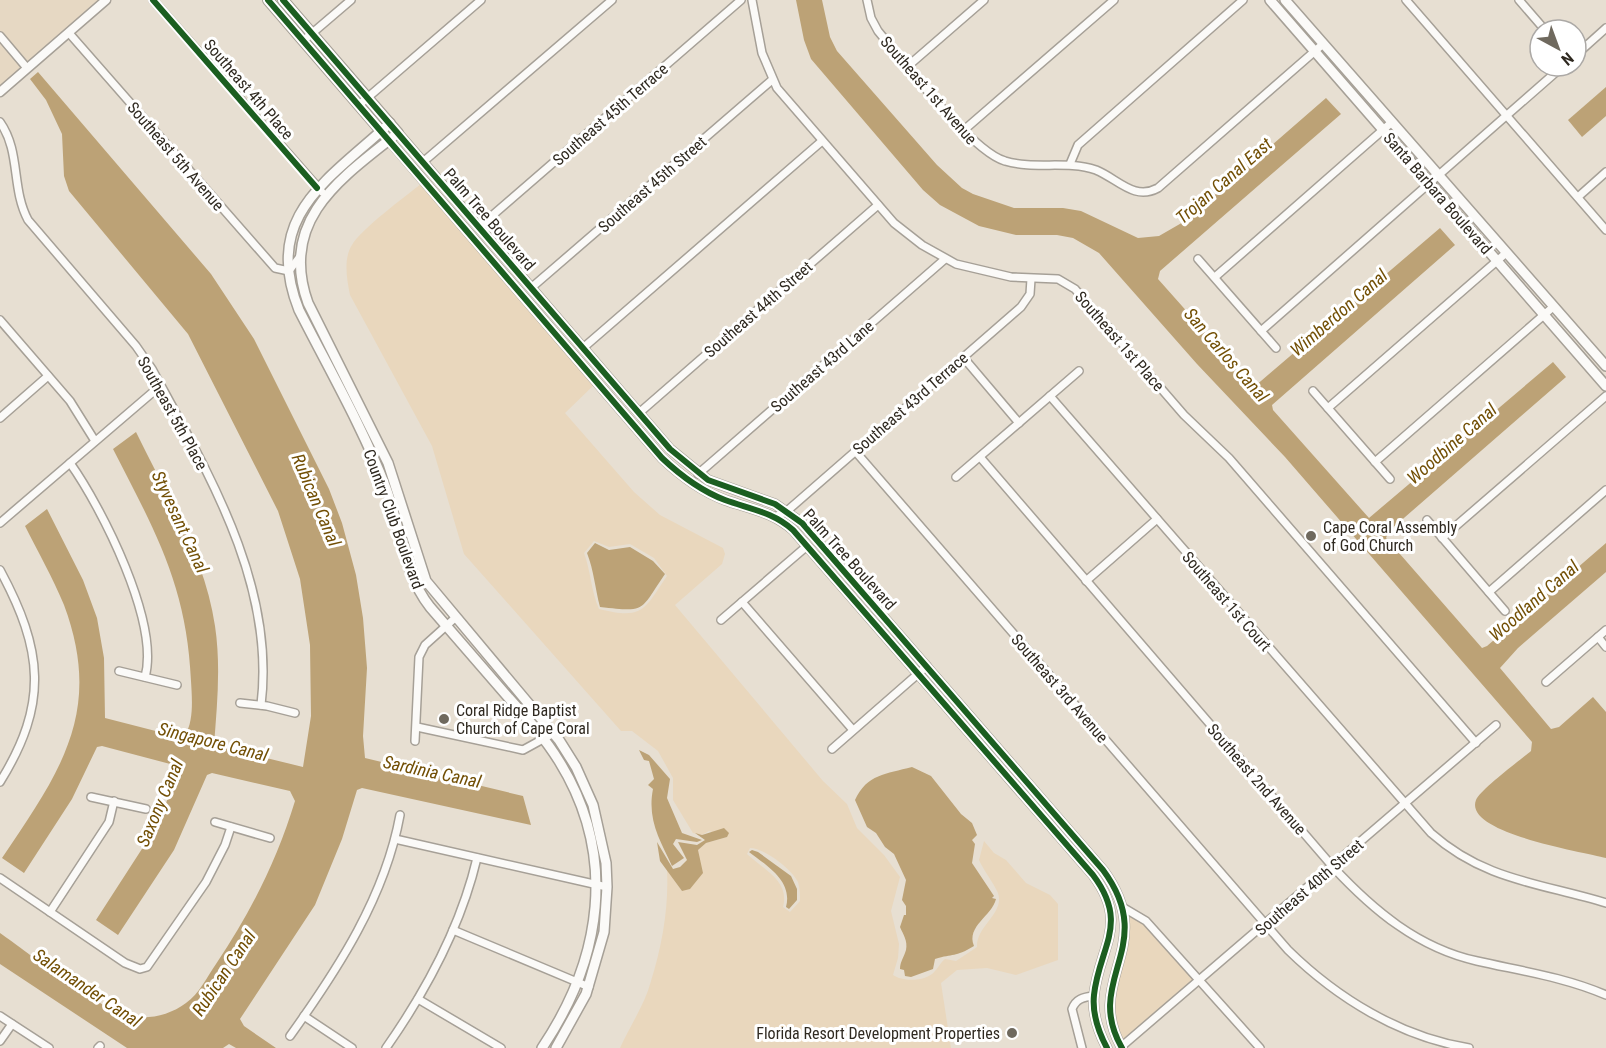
<svg xmlns="http://www.w3.org/2000/svg" width="1606" height="1048" font-family="'Roboto Condensed',sans-serif">
<style>
.built{fill:#e6d8c3}
.green{fill:#e9d7bd;fill-rule:evenodd}
.water{fill:#bca276}
.lines{fill:none;stroke-linecap:round;stroke-linejoin:round}
.minor-casing{stroke:#a6a097;stroke-width:10}
.tertiary-casing{stroke:#a6a097;stroke-width:11}
.secondary-casing{stroke:#a6a097;stroke-width:12}
.minor{stroke:#fbfaf8;stroke-width:7}
.tertiary{stroke:#fbfaf8;stroke-width:8}
.secondary{stroke:#fbfaf8;stroke-width:9}
.cycleway-casing{stroke:#fff;stroke-width:10}
.cycleway{stroke:#1b5e20;stroke-width:6}
.poi-dot{fill:#6f695e;stroke:#fff;stroke-width:2}
.labels{text-anchor:middle;stroke-width:6;stroke-linejoin:round;paint-order:stroke}
.street-label{font-size:16px;fill:#2f2920;stroke:#fff}
.poi-label{font-size:16px;fill:#2f2920;stroke:#fff;text-anchor:start}
.water-label{font-size:18px;font-style:italic;fill:#724f05;stroke:#fff}
</style>
<rect width="100%" height="100%" fill="#e7dfd2"/>
<path class="built" d="M0 0H101L0 87Z"/>
<g class="green">
<path d="M422 183 595 384 565 413 634 492 660 515 723 548 725 554 722 564 675 605 823 781 847 804 857 828 884 855 900 877 891 911 899 944 898 958 893 975C903 982 926 982 935 971 939 967 940 963 945 959L956 961 977 947C976 926 1005 913 998 893 993 882 984 871 979 860L984 841 994 853 1006 860 1026 883 1050 895 1058 904V960L1016 975 987 968 957 970 941 983 951 1048H620C630 1026 645 1004 651 981 662 946 669 907 667 870L682 891 699 858 698 850 706 843 727 837 709 831 702 835 693 833 673 800V778L658 751 632 731H621L464 554 432 446 350 295C347 280 343 259 352 245 361 229 406 196 422 183ZM594 541 609 547 630 544 654 558 667 576C644 610 643 620 599 609 591 591 591 572 584 553ZM750 848C764 848 791 868 798 882 800 888 800 895 800 901L790 912 783 907C790 881 764 870 747 854Z"/>
<path d="M1128 912 1139 917 1198 981 1123 1043C1120 1033 1114 1022 1113 1012 1110 977 1136 948 1128 912Z"/>
</g>
<g class="water">
<path d="M796 0H822L830 37 837 51 937 165 962 188 973 194 1014 208H1063L1081 211 1138 238 1159 236 1185 221 1326 98 1341 114 1160 271 1158 279 1254 387 1440 228 1455 245 1272 405 1273 410 1369 518 1553 362 1566 377 1389 531 1386 538 1482 648 1487 646 1606 543V572L1518 648 1500 668 1551 729 1559 727 1593 697 1606 712V858C1584 852 1463 833 1476 800 1480 790 1520 760 1531 751L1532 742 1285 457 1197 364 1099 253 1073 238 1057 235H1016L979 226 940 205 923 190 811 59 804 40Z"/>
<path d="M38 72 211 274 254 339 329 489 342 523 356 575 363 618 367 668 363 736 365 758 523 796 531 825 362 788 357 790 342 839 315 905 240 1019 244 1026 276 1048H236L229 1044 223 1048H127L0 964V933C29 953 99 1010 130 1016 149 1020 170 1015 186 1003 199 994 207 977 216 964 251 912 277 860 295 801L290 791 212 773 207 775 174 850 118 935 96 920 149 838 165 806 177 773 174 765 102 746 97 747 72 799 24 873 2 858C60 772 104 712 64 605 53 578 38 552 25 526L47 509 83 580 97 618 104 658 105 718 179 737 185 735C194 721 192 698 191 681 187 586 155 531 113 449L136 432C166 494 205 557 215 626 221 666 217 706 214 745L303 767 311 716 310 645 300 579 278 511 188 334 69 191 64 176 62 134 46 100 30 79Z"/>
<path d="M1606 87V116L1582 137 1568 120Z"/>
<path d="M595 543 609 550 630 547 653 561 665 574C639 612 647 612 600 607 595 588 594 571 587 553Z"/>
<path d="M639 750 649 755 670 779 667 798 682 833 702 840 697 842 676 839 673 844 684 858 672 866C660 840 647 820 653 789L648 785 654 779 649 761 644 760Z"/>
<path d="M912 767 931 776 961 814 972 823 977 835 972 840 975 844 972 863 994 896 992 898 996 899C992 916 966 926 974 946 954 958 954 953 935 959L933 969 911 977 905 976 904 970 900 969C900 962 904 957 906 950 908 941 903 934 900 927L904 915H906V906L902 900 906 880 894 854 885 847 876 833 867 827 855 800C867 774 886 774 912 767Z"/>
<path d="M724 828 729 833 727 837 706 843 698 850 703 873 690 889 682 891 660 861 657 842 673 869 680 867 687 860 678 842 697 845 705 840 695 833 702 835Z"/>
<path d="M752 850 758 852 791 876 797 889V900L789 909 786 907C793 881 767 866 749 852Z"/>
</g>
<g class="lines">
<defs>
<g id="minor">
<path d="M153 0 322 192"/>
<path d="M752 0 762 53 777 88 894 223 922 245 956 264 1011 277 1058 279 1075 289 1184 415 1229 458 1476 743"/>
<path d="M867 0 871 18 878 31C903 61 972 152 1005 161 1035 170 1066 160 1096 170 1118 179 1134 201 1158 188L1323 44"/>
<path d="M1406 0 1606 230"/>
<path d="M1519 0 1545 30"/>
<path d="M69 33 275 268 289 271 301 255"/>
<path d="M0 36 27 68"/>
<path d="M303 41 351 0"/>
<path d="M1576 55 1606 28"/>
<path d="M908 66 984 0"/>
<path d="M359 105 481 0"/>
<path d="M0 122C21 152 11 188 28 220L136 346 152 369C207 471 276 584 261 705"/>
<path d="M964 130 1114 0"/>
<path d="M423 162 612 0"/>
<path d="M1070 164 1078 145 1243 0"/>
<path d="M1578 197 1606 172"/>
<path d="M479 227 741 0"/>
<path d="M1198 259 1276 348"/>
<path d="M1215 277 1392 122"/>
<path d="M531 288 772 80"/>
<path d="M0 320 70 401 95 441"/>
<path d="M1261 331 1563 66"/>
<path d="M583 348 822 141"/>
<path d="M963 357 1019 423"/>
<path d="M1313 391 1390 479"/>
<path d="M1050 396 1431 833C1485 881 1541 883 1606 903"/>
<path d="M1328 408 1506 253"/>
<path d="M639 413 878 205"/>
<path d="M0 418 48 376"/>
<path d="M855 451 1288 950C1337 998 1400 1037 1469 1048"/>
<path d="M980 457 1333 867C1373 910 1418 948 1477 961 1521 971 1564 977 1606 995"/>
<path d="M1375 462 1553 307"/>
<path d="M70 463C102 508 160 623 145 677"/>
<path d="M698 474 945 259"/>
<path d="M956 477 1079 371"/>
<path d="M775 517 787 511 1021 307 1030 294 1031 279"/>
<path d="M1427 520 1505 611"/>
<path d="M0 523 160 386"/>
<path d="M1442 538 1606 396"/>
<path d="M0 570C43 650 49 703 0 782"/>
<path d="M1086 581 1157 519"/>
<path d="M1489 592 1606 490"/>
<path d="M742 602 853 730"/>
<path d="M721 620 807 546"/>
<path d="M1598 637 1606 647"/>
<path d="M119 671 177 685"/>
<path d="M1546 682 1606 630"/>
<path d="M240 703 267 706 295 713"/>
<path d="M417 727 523 750 554 733"/>
<path d="M415 741 419 657 425 645 455 618"/>
<path d="M832 749 927 666"/>
<path d="M91 797 146 809"/>
<path d="M215 822 270 838"/>
<path d="M395 839 607 887"/>
<path d="M0 878 125 963 140 969 147 967 206 882 225 845 231 827"/>
<path d="M1124 908 1146 921 1260 1048"/>
<path d="M50 912 109 822 114 801"/>
<path d="M453 930 589 987"/>
<path d="M418 999 501 1048"/>
<path d="M0 1016 49 1048"/>
<path d="M304 1016 352 1048"/>
<path d="M290 1036C338 969 385 897 400 815"/>
<path d="M0 1041 12 1024"/>
<path d="M1121 1047 1496 725"/>
<path d="M98 1048 100 1046"/>
<path d="M386 1048C426 991 461 926 477 858"/>
<path d="M1082 1048 1072 1009C1076 999 1083 997 1094 996"/>
</g>
<g id="tertiary">
<path d="M0 92 106 0"/>
<path d="M381 131 662 458C680 475 701 491 725 500 750 509 773 512 793 530L1093 875C1130 924 1099 947 1094 995 1092 1014 1098 1031 1107 1048"/>
<path d="M398 133 670 449 708 480 775 504 802 523 1103 870C1160 947 1082 979 1122 1048"/>
</g>
<g id="secondary">
<path d="M268 0 381 131"/>
<path d="M283 0 398 133C341 178 278 220 308 303L388 463 426 581 559 740 576 767 593 805 606 863 607 887 604 932 586 994 556 1048"/>
<path d="M1270 0 1606 386"/>
<path d="M1285 0 1606 366"/>
<path d="M390 123C330 179 261 215 299 310 329 369 362 426 386 488 401 528 403 573 430 607 456 637 482 667 508 697 526 717 545 738 559 761 618 856 602 959 542 1048"/>
</g>
</defs>
<use href="#minor" class="minor-casing"/>
<use href="#tertiary" class="tertiary-casing"/>
<use href="#secondary" class="secondary-casing"/>
<use href="#minor" class="minor"/>
<use href="#tertiary" class="tertiary"/>
<use href="#secondary" class="secondary"/>
<defs>
<g id="cycleway">
<path d="M153 0 317 188"/>
<path d="M268 0 662 458C680 475 701 491 725 500 750 509 773 512 793 530L1093 875C1130 924 1099 947 1094 995 1092 1014 1098 1031 1107 1048"/>
<path d="M283 0 670 449 708 480 775 504 802 523 1103 870C1160 947 1082 979 1122 1048"/>
</g>
</defs>
<use href="#cycleway" class="cycleway-casing"/>
<use href="#cycleway" class="cycleway"/>
</g>
<g class="poi-dot">
<circle cx="1311" cy="536" r="6"/>
<circle cx="444" cy="719" r="6"/>
<circle cx="1012" cy="1033" r="6"/>
</g>
<g class="labels">
<g class="street-label">
<text transform="translate(249 89) rotate(49)" y="6">Southeast 4th Place</text>
<text transform="translate(929 90) rotate(49)" y="6">Southeast 1st Avenue</text>
<text transform="translate(610 114) rotate(-41)" y="6">Southeast 45th Terrace</text>
<text transform="translate(176 156) rotate(49)" y="6">Southeast 5th Avenue</text>
<text transform="translate(652 184) rotate(-41)" y="6">Southeast 45th Street</text>
<text transform="translate(1438 193) rotate(49)" y="6">Santa Barbara Boulevard</text>
<text transform="translate(490 219) rotate(49)" y="6">Palm Tree Boulevard</text>
<text transform="translate(758 309) rotate(-41)" y="6">Southeast 44th Street</text>
<text transform="translate(1120 341) rotate(49)" y="6">Southeast 1st Place</text>
<text transform="translate(822 366) rotate(-41)" y="6">Southeast 43rd Lane</text>
<text transform="translate(910 403) rotate(-41)" y="6">Southeast 43rd Terrace</text>
<text transform="translate(173 413) rotate(61)" y="6">Southeast 5th Place</text>
<text transform="translate(394 519) rotate(70)" y="6">Country Club Boulevard</text>
<text transform="translate(850 559) rotate(48)" y="6">Palm Tree Boulevard</text>
<text transform="translate(1227 601) rotate(49)" y="6">Southeast 1st Court</text>
<text transform="translate(1060 688) rotate(49)" y="6">Southeast 3rd Avenue</text>
<text transform="translate(1257 779) rotate(49)" y="6">Southeast 2nd Avenue</text>
<text transform="translate(1309 887) rotate(-41)" y="6">Southeast 40th Street</text>
</g>
<g class="poi-label">
<text x="1323" y="533">Cape Coral Assembly<tspan x="1323" dy="18">of God Church</tspan></text>
<text x="456" y="716">Coral Ridge Baptist<tspan x="456" dy="18">Church of Cape Coral</tspan></text>
<text x="1000" y="1039" text-anchor="end">Florida Resort Development Properties</text>
</g>
<g class="water-label">
<text transform="translate(1224 181) rotate(-41)" y="6">Trojan Canal East</text>
<text transform="translate(1339 313) rotate(-41)" y="6">Wimberdon Canal</text>
<text transform="translate(1226 355) rotate(49)" y="6">San Carlos Canal</text>
<text transform="translate(1452 444) rotate(-41)" y="6">Woodbine Canal</text>
<text transform="translate(316 500) rotate(67)" y="6">Rubican Canal</text>
<text transform="translate(180 522) rotate(65)" y="6">Styvesant Canal</text>
<text transform="translate(1534 601) rotate(-41)" y="6">Woodland Canal</text>
<text transform="translate(213 742) rotate(14)" y="6">Singapore Canal</text>
<text transform="translate(432 772) rotate(12)" y="6">Sardinia Canal</text>
<text transform="translate(160 803) rotate(-67)" y="6">Saxony Canal</text>
<text transform="translate(224 973) rotate(-56)" y="6">Rubican Canal</text>
<text transform="translate(87 988) rotate(34)" y="6">Salamander Canal</text>
</g>
</g>
<g transform="translate(1558 48) rotate(139)"><circle r="28" fill="#ffffff" stroke="#aca9a6" stroke-width="1.5"/>
<path d="M0-4.5L10 22L0 15L-10 22Z" fill="#6f695e"/>
<text y="-9" font-size="16" font-weight="bold" text-anchor="middle" fill="#2f2920">N</text>
</g>
</svg>
